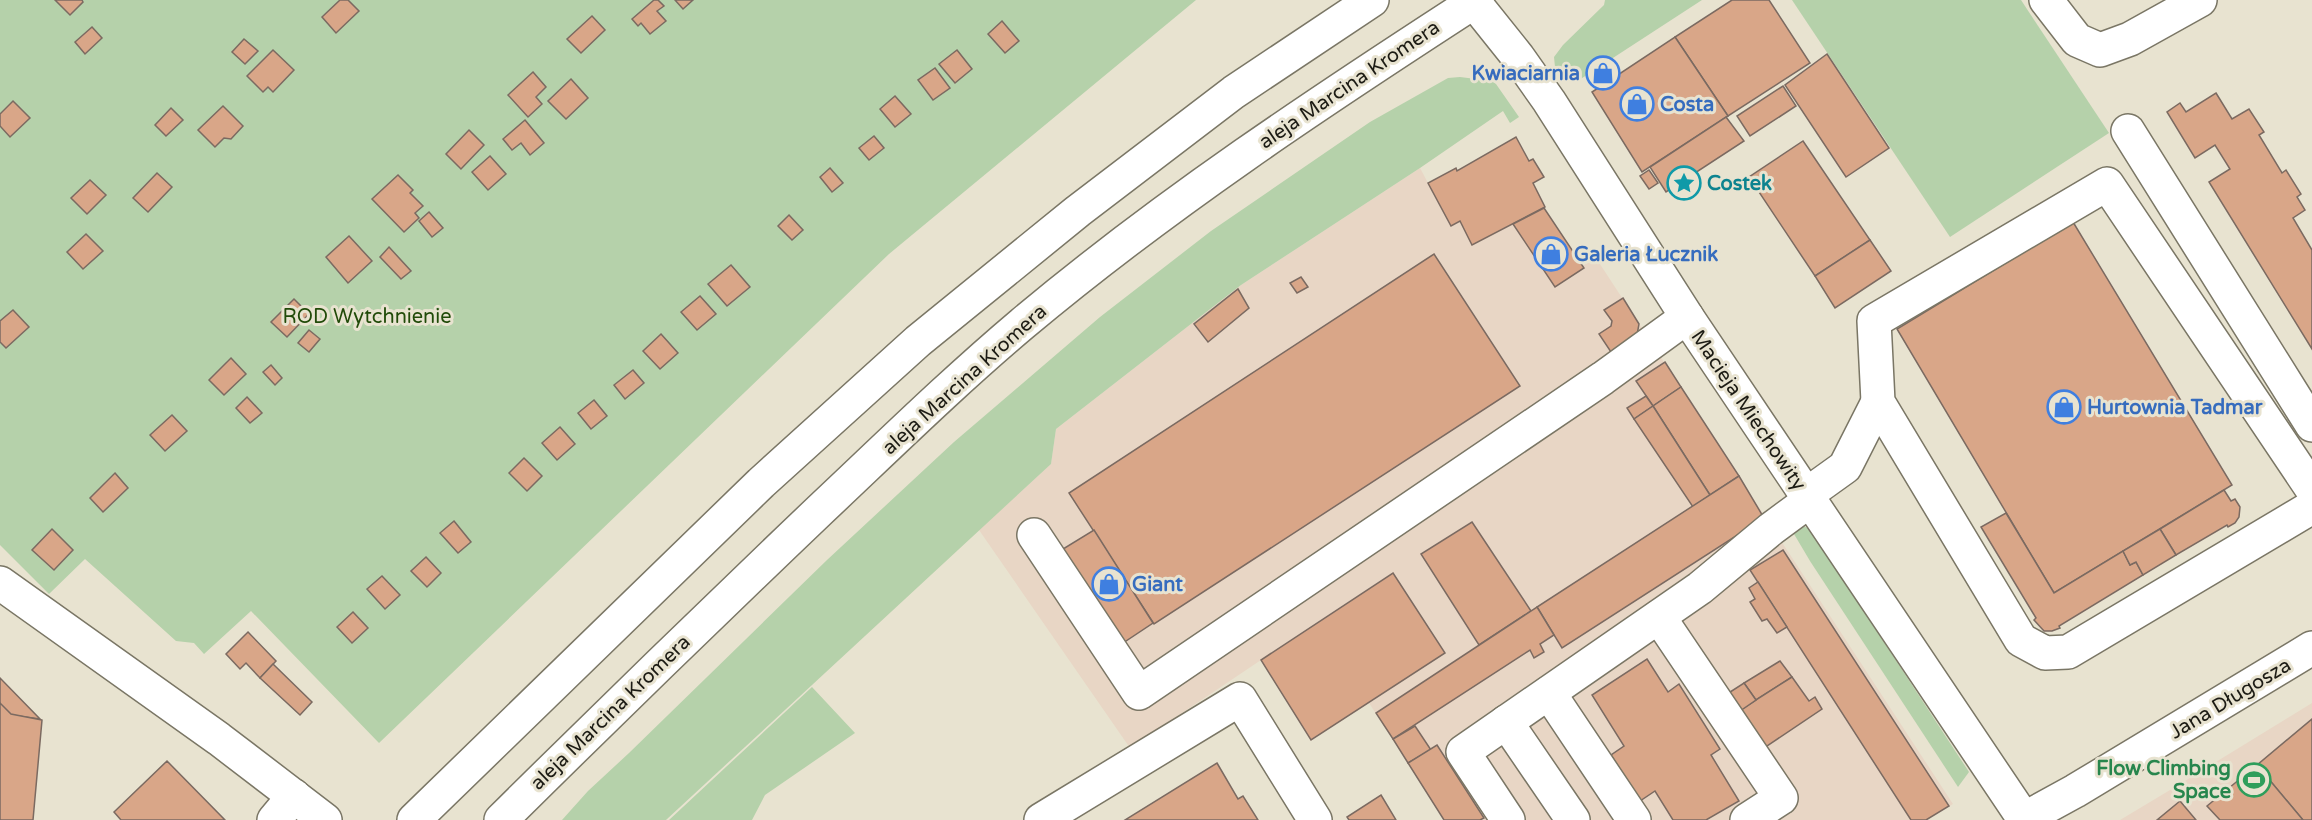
<svg xmlns="http://www.w3.org/2000/svg" width="2312" height="820" font-family="'Varela Round',sans-serif">
<style>
.industrial{fill:#e8d6c5}
.green{fill:#b5d1aa}
.building{fill:#d9a688;stroke:#7b6a61;stroke-width:1.5}
.lines{fill:none;stroke-linecap:round;stroke-linejoin:round}
.minor-casing{stroke:#7a7665;stroke-width:36}
.major-casing{stroke:#7a7665;stroke-width:36}
.minor{stroke:#fff;stroke-width:33}
.major{stroke:#fff;stroke-width:33}
.labels{text-anchor:middle;stroke-width:6;stroke-linejoin:round;paint-order:stroke}
.shop-label{font-size:20px;font-weight:bold;fill:#366cbe;stroke:#e8e3d0;text-anchor:start}
.street-label{font-size:20px;fill:#1c1b14;stroke:#e8e3d0}
.culture-label{font-size:20px;font-weight:bold;fill:#0d838f;stroke:#e8e3d0;text-anchor:start}
.park-label{font-size:20px;fill:#214b09;stroke:#e8e3d0}
.leisure-label{font-size:20px;font-weight:bold;fill:#27864d;stroke:#e8e3d0;text-anchor:end}
</style>
<rect width="100%" height="100%" fill="#e8e3d0"/>
<g class="industrial">
<path d="M1420 168 1451 226 1460 221 1473 245 1513 224 1555 287 1583 269 1582 266 1596 258 1953 804 1926 820H1446L1369 703 1311 740 1261 660 1130 748 979 530 1051 464 1056 429 1241 285Z"/>
<path d="M2312 703V820H2120L2180 784Z"/>
</g>
<g class="green">
<path d="M0 0H1196L889 254 379 743 251 611 204 654 194 643 176 641 85 559 49 594 0 545Z"/>
<path d="M1605 0H1702L1576 82 1555 67 1554 57 1563 45 1604 5Z"/>
<path d="M1792 0H2021L2109 133 1950 237Z"/>
<path d="M1460 77 1492 81 1496 84 1519 117 1510 123 1503 111 1420 168 1241 285 1056 429 1051 464 666 820H562L588 791 629 753 827 560 954 442 1100 317 1211 231 1370 122 1448 78Z"/>
<path d="M1801 525 1810 529 1969 772 1958 787 1810 561 1791 529Z"/>
<path d="M812 687 855 733 765 795 752 820H669Z"/>
</g>
<g class="building">
<path d="M55 0H82L83 2 70 15Z"/>
<path d="M340 0H348L359 11 336 33 322 17Z"/>
<path d="M654 0H658L664 6 657 11 666 21 650 34 641 23 638 26 632 19Z"/>
<path d="M675 0H693L683 9Z"/>
<path d="M1732 0H1769L1810 63 1728 116 1675 37Z"/>
<path d="M592 16 605 30 581 53 567 39Z"/>
<path d="M1002 21 1019 41 1005 53 988 34Z"/>
<path d="M92 27 102 38 85 54 75 42Z"/>
<path d="M1675 37 1728 116 1642 172 1592 92Z"/>
<path d="M244 39 258 51 245 64 232 52Z"/>
<path d="M273 50 294 70 273 92 268 87 263 92 247 76Z"/>
<path d="M957 50 972 69 955 83 939 64Z"/>
<path d="M1827 54 1889 148 1846 177 1785 85Z"/>
<path d="M935 68 950 88 933 100 918 80Z"/>
<path d="M533 72 546 87 536 97 542 104 528 117 508 95Z"/>
<path d="M571 79 588 98 566 119 548 101Z"/>
<path d="M1783 86 1796 106 1750 136 1737 116Z"/>
<path d="M2216 93 2232 119 2249 109 2264 132 2259 135 2282 173 2286 170 2301 194 2297 197 2305 210 2293 218 2312 250V349L2209 182 2230 169 2215 145 2195 158 2167 112 2180 103 2186 112Z"/>
<path d="M895 96 911 114 895 127 880 109Z"/>
<path d="M13 101 30 118 10 137 0 126V114Z"/>
<path d="M223 106 243 126 231 139 224 138 215 147 198 130Z"/>
<path d="M171 108 183 120 166 136 155 125Z"/>
<path d="M1726 117 1744 141 1666 192 1650 167Z"/>
<path d="M525 120 544 143 530 155 521 143 512 150 503 139Z"/>
<path d="M469 130 484 145 461 169 446 154Z"/>
<path d="M874 136 884 148 869 160 859 148Z"/>
<path d="M1516 137 1529 161 1533 159 1544 177 1533 183 1545 207 1472 245 1460 221 1451 226 1428 183 1456 168 1457 171Z"/>
<path d="M1803 141 1870 240 1815 276 1749 177Z"/>
<path d="M490 156 506 174 488 190 472 172Z"/>
<path d="M830 168 843 183 832 192 820 177Z"/>
<path d="M1649 170 1658 183 1649 189 1640 176Z"/>
<path d="M157 173 172 187 148 212 133 198Z"/>
<path d="M398 175 413 190 410 193 423 206 415 213 419 218 404 232 372 199Z"/>
<path d="M90 180 106 195 87 214 71 198Z"/>
<path d="M1544 208 1584 268 1555 287 1513 224Z"/>
<path d="M429 212 443 228 432 237 419 221Z"/>
<path d="M789 215 803 230 792 240 778 226Z"/>
<path d="M2073 222 2232 485 2054 593 1897 329Z"/>
<path d="M86 234 103 251 83 269 67 252Z"/>
<path d="M349 236 372 261 348 283 326 257Z"/>
<path d="M1870 240 1891 271 1835 308 1815 276Z"/>
<path d="M389 247 411 271 401 279 380 257Z"/>
<path d="M1434 254 1520 386 1154 624 1069 493Z"/>
<path d="M731 265 750 287 727 306 708 284Z"/>
<path d="M1301 277 1308 287 1297 293 1290 283Z"/>
<path d="M1238 289 1249 308 1208 342 1194 324Z"/>
<path d="M700 296 716 314 697 330 681 312Z"/>
<path d="M1623 298 1639 324 1637 335 1611 352 1599 334 1611 326 1612 321 1604 310Z"/>
<path d="M294 299 309 314 287 337 271 322Z"/>
<path d="M13 310 29 327 6 348 0 342V321Z"/>
<path d="M309 330 320 339 309 352 298 343Z"/>
<path d="M661 334 678 353 660 369 643 351Z"/>
<path d="M231 358 246 374 224 395 209 380Z"/>
<path d="M1665 362 1681 387 1653 406 1636 381Z"/>
<path d="M271 365 282 378 275 385 263 372Z"/>
<path d="M633 370 644 383 625 399 614 385Z"/>
<path d="M1681 387 1739 476 1710 495 1653 406Z"/>
<path d="M1646 396 1653 406 1634 419 1627 408Z"/>
<path d="M247 397 262 413 250 423 236 408Z"/>
<path d="M594 400 607 416 591 429 578 413Z"/>
<path d="M1653 406 1710 495 1693 507 1634 419Z"/>
<path d="M172 415 187 431 165 451 150 435Z"/>
<path d="M560 427 575 444 557 460 542 443Z"/>
<path d="M524 458 542 476 527 491 509 473Z"/>
<path d="M115 473 128 488 103 512 90 498Z"/>
<path d="M1739 476 1764 518 1562 648 1537 607Z"/>
<path d="M2224 490 2231 501 2235 499 2240 507 2239 517 2235 523 2228 527 2227 525 2176 555 2160 529Z"/>
<path d="M2006 513 2054 593 2123 551 2130 565 2136 562 2143 575 2059 626 2060 628 2052 631H2044L2034 620 2036 618 1981 527Z"/>
<path d="M454 521 471 542 458 553 440 533Z"/>
<path d="M1472 522 1531 611 1479 645 1421 554Z"/>
<path d="M52 529 73 550 54 570 32 550Z"/>
<path d="M2160 529 2176 555 2143 575 2136 562 2130 565 2123 551Z"/>
<path d="M1094 530 1153 623 1123 643 1063 549Z"/>
<path d="M1783 550 1949 806 1926 820H1911L1750 570Z"/>
<path d="M426 557 441 573 427 587 411 571Z"/>
<path d="M1393 573 1445 653 1311 740 1261 660Z"/>
<path d="M382 576 400 595 385 609 367 589Z"/>
<path d="M1758 582 1787 627 1777 633 1767 619 1762 621 1750 602 1755 599 1749 588Z"/>
<path d="M1537 607 1554 635 1540 644 1544 652 1534 658 1530 650 1393 739 1376 713Z"/>
<path d="M353 612 368 628 352 643 337 627Z"/>
<path d="M248 632 276 661 260 678 246 663 240 669 226 654Z"/>
<path d="M1647 659 1668 692 1679 684 1720 749 1711 755 1739 801 1706 820H1673L1655 791 1640 801 1611 755 1624 746 1592 695Z"/>
<path d="M1780 661 1792 677 1756 700 1744 683Z"/>
<path d="M273 664 312 702 300 715 260 678Z"/>
<path d="M1792 677 1809 701 1815 697 1822 709 1761 750 1737 712Z"/>
<path d="M0 678 40 719 11 715 0 704Z"/>
<path d="M1744 683 1756 700 1740 711 1727 694Z"/>
<path d="M0 703 11 714 42 720 33 820H0Z"/>
<path d="M2312 719V820H2303L2257 765Z"/>
<path d="M1415 726 1431 750 1408 763 1393 739Z"/>
<path d="M1437 745 1484 818 1480 820H1444L1408 763Z"/>
<path d="M167 761 225 820H121L114 812Z"/>
<path d="M1217 763 1238 799 1243 796 1258 820H1125Z"/>
<path d="M2257 765 2303 820H2220L2207 806Z"/>
<path d="M1381 795 1396 820H1349L1347 817Z"/>
<path d="M2180 801 2196 820H2157Z"/>
</g>
<g class="lines">
<defs>
<g id="minor">
<path d="M2046 0 2077 40 2100 50 2130 39 2200 0"/>
<path d="M1474 2 1518 57 1549 101 1687 317 2024 819"/>
<path d="M2128 131 2312 425"/>
<path d="M2312 489 2107 184 1874 321 1878 402 2021 640 2045 653 2068 652 2312 507"/>
<path d="M1806 495 1845 467 1878 402"/>
<path d="M1034 535 1139 693 1603 378 1687 317"/>
<path d="M0 583 219 739 325 820"/>
<path d="M1659 617 1781 798 1747 820"/>
<path d="M1549 693 1634 820"/>
<path d="M1506 722 1573 820"/>
<path d="M274 820 294 796"/>
<path d="M1041 820 1240 699 1315 820"/>
<path d="M1508 820 1463 752 1700 588 1771 529 1809 501"/>
<path d="M2022 820 2075 791 2312 648"/>
</g>
<g id="major">
<path d="M414 820 761 483 918 341 1078 211 1234 92 1372 0"/>
<path d="M501 820C606 716 712 613 819 511 886 448 952 383 1022 324 1165 204 1321 101 1477 0"/>
</g>
</defs>
<use href="#minor" class="minor-casing"/>
<use href="#major" class="major-casing"/>
<use href="#minor" class="minor"/>
<use href="#major" class="major"/>
</g>
<defs>
<symbol id="shop-ring" viewBox="-11 -11 22 22"><circle r="9.5" fill="#e8e3d0" stroke="#3f7fe0" stroke-width="1.5"/><path d="M-5-2.5h2.3a2.7 3.5 0 0 1 5.4 0H5L5.5 6h-11ZM-1.5-2.5h3a1.5 2.3 0 0 0-3 0Z" fill="#3f7fe0"/></symbol>
<symbol id="sight-ring" viewBox="-11 -11 22 22"><circle r="9.5" fill="#e8e3d0" stroke="#0f9aa8" stroke-width="1.5"/><path d="M0-6L1.8-2.2L6-1.7L2.9 1.2L3.7 5.4L0 3.3L-3.7 5.4L-2.9 1.2L-6-1.7L-1.8-2.2Z" fill="#0f9aa8"/></symbol>
<symbol id="stadium-ring" viewBox="-11 -11 22 22"><circle r="9.5" fill="#e8e3d0" stroke="#2e9e5b" stroke-width="1.5"/><path d="M0-5a6.5 5 0 1 0 0 10a6.5 5 0 1 0 0-10ZM-3.5-1.8h7v3.6h-7Z" fill="#2e9e5b"/></symbol>
</defs>
<g fill-rule="evenodd">
<use href="#shop-ring" x="1584" y="54" width="38" height="38"/>
<use href="#shop-ring" x="1618" y="85" width="38" height="38"/>
<use href="#sight-ring" x="1665" y="164" width="38" height="38"/>
<use href="#shop-ring" x="1532" y="235" width="38" height="38"/>
<use href="#shop-ring" x="2045" y="388" width="38" height="38"/>
<use href="#shop-ring" x="1090" y="565" width="38" height="38"/>
<use href="#stadium-ring" x="2235" y="761" width="38" height="38"/>
</g>
<g class="labels">
<g class="shop-label">
<text x="1580" y="80" text-anchor="end">Kwiaciarnia</text>
<text x="1660" y="111">Costa</text>
<text x="1574" y="261">Galeria Łucznik</text>
<text x="2087" y="414">Hurtownia Tadmar</text>
<text x="1132" y="591">Giant</text>
</g>
<g class="street-label">
<text transform="translate(1349 84) rotate(-34)" y="7">aleja Marcina Kromera</text>
<text transform="translate(964 379) rotate(-42)" y="7">aleja Marcina Kromera</text>
<text transform="translate(1749 410) rotate(56)" y="7">Macieja Miechowity</text>
<text transform="translate(2230 698) rotate(-31)" y="7">Jana Długosza</text>
<text transform="translate(610 712) rotate(-44)" y="7">aleja Marcina Kromera</text>
</g>
<g class="culture-label">
<text x="1707" y="190">Costek</text>
</g>
<g class="park-label">
<text x="367" y="323">ROD Wytchnienie</text>
</g>
<g class="leisure-label">
<text x="2231" y="775">Flow Climbing<tspan x="2231" dy="23">Space</tspan></text>
</g>
</g>
</svg>
